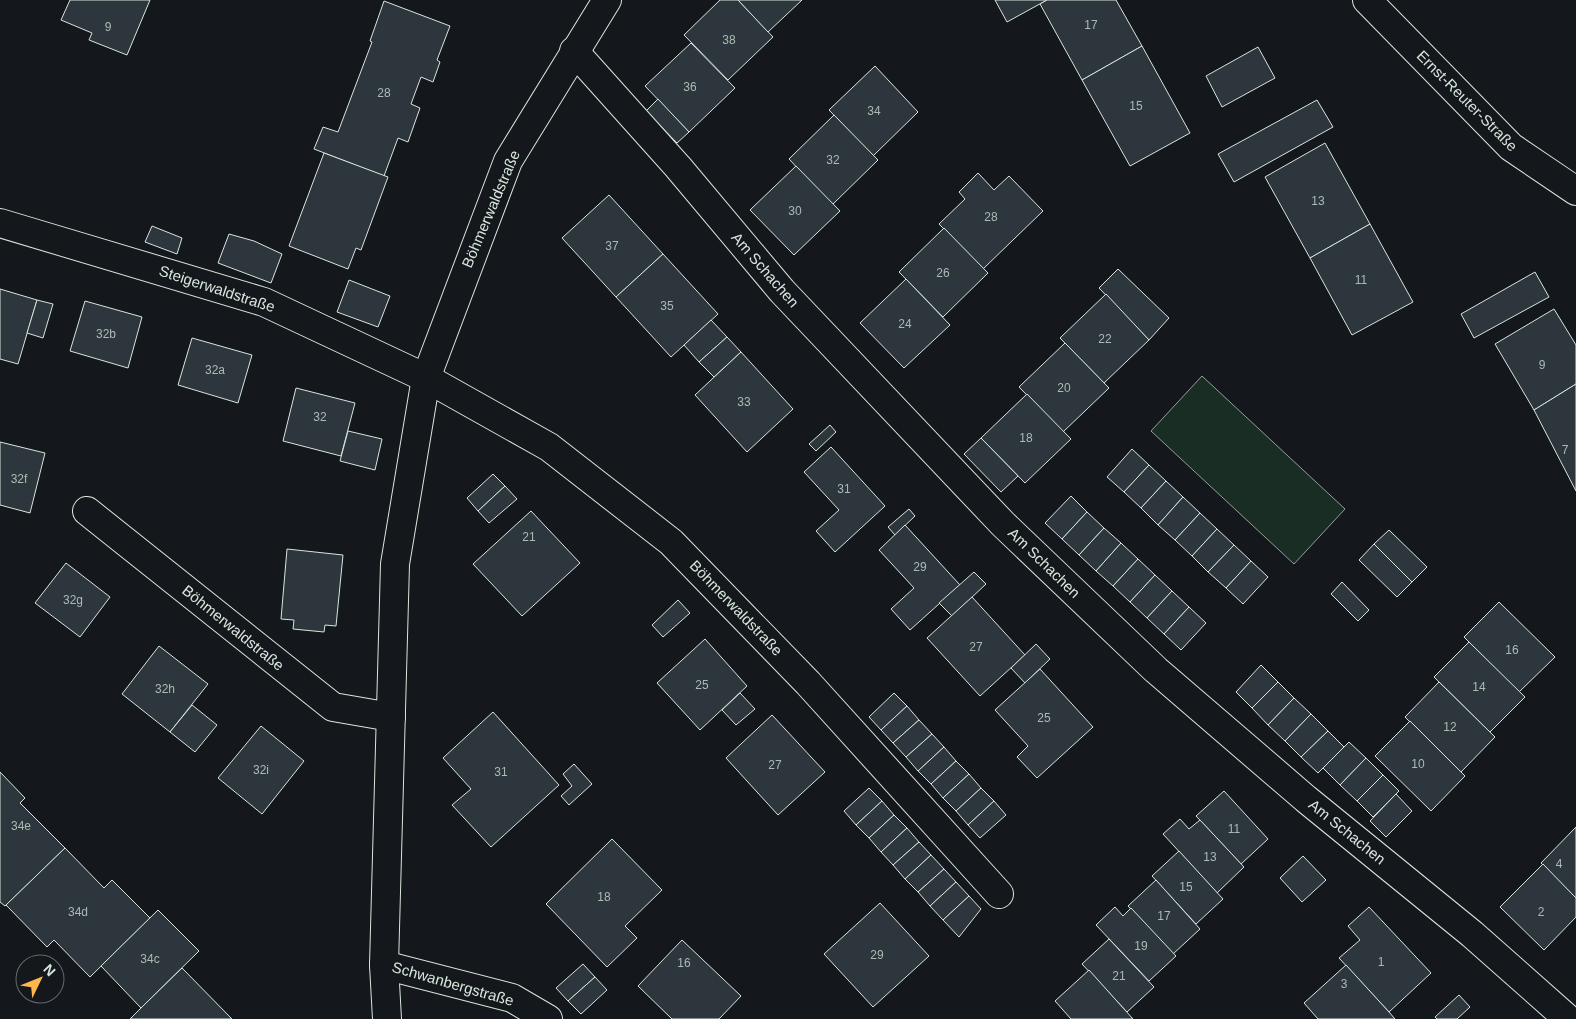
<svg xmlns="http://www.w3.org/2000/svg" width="1576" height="1019" font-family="Helvetica,sans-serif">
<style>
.green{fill:#1a2d24;stroke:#939e99}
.building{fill:#2c363c;stroke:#d8e6dc}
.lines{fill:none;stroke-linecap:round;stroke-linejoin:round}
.minor-casing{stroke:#d8e6dc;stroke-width:30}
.minor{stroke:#14181c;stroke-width:28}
.labels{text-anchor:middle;stroke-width:4;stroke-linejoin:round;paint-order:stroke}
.number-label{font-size:12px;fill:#adbab4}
.street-label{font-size:15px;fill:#d8e6dc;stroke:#14181c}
</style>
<rect width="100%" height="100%" fill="#14181c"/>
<path class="green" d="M1202 376 1345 509 1294 564 1151 431Z"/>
<g class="building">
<path d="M70 0H150L127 55 89 40 92 33 61 20Z"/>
<path d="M720 0H738L773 37 728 80 684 35Z"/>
<path d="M738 0H802L768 32Z"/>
<path d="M995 0H1047L1007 22Z"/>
<path d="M1047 0H1116L1142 46 1082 80 1040 4Z"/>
<path d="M384 1 450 26 437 60 440 62 433 82 421 77 411 104 420 108 408 142 398 138 384 176 314 149 323 127 338 132 372 42 370 41Z"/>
<path d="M691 43 735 88 689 132 645 86Z"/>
<path d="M1142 46 1190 133 1130 166 1082 80Z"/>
<path d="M1258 47 1275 78 1222 107 1206 76Z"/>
<path d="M875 66 918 112 873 156 829 110Z"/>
<path d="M658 99 689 132 677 143 646 111Z"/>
<path d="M1317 100 1333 127 1234 182 1218 154Z"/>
<path d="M834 115 878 160 832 205 789 159Z"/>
<path d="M1325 143 1370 224 1310 258 1265 177Z"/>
<path d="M324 153 388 177 361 250 356 248 348 269 289 246Z"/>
<path d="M796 166 840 211 794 255 750 210Z"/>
<path d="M978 173 994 190 1009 176 1043 211 983 269 939 224 965 199 959 192Z"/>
<path d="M609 195 663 254 616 297 562 238Z"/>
<path d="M1370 224 1413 302 1352 335 1310 258Z"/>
<path d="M152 226 182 238 177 254 145 242Z"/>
<path d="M944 228 988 273 943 317 899 272Z"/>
<path d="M229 234 254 241 282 254 271 283 218 263Z"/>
<path d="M663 254 718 314 671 357 616 297Z"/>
<path d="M1118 269 1169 318 1149 340 1099 288Z"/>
<path d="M1535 272 1549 297 1474 338 1461 314Z"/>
<path d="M906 279 950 325 904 368 860 323Z"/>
<path d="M349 280 390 296 378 327 337 312Z"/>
<path d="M0 289 37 300 18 364 0 359Z"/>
<path d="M1106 294 1149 340 1104 383 1060 338Z"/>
<path d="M37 300 53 304 43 338 27 333Z"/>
<path d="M85 301 142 317 128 368 70 351Z"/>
<path d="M1554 309 1576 345V384L1534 410 1495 344Z"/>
<path d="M711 320 727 337 699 362 684 345Z"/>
<path d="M727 337 741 352 714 377 699 362Z"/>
<path d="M192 338 252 355 238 403 178 385Z"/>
<path d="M1065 343 1109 388 1063 432 1019 387Z"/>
<path d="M741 352 793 409 747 452 695 395Z"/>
<path d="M1576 384V491L1534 410Z"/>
<path d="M296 388 355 403 341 456 283 441Z"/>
<path d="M1027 394 1071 439 1025 483 981 438Z"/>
<path d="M830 425 836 432 816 451 809 444Z"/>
<path d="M348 431 382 439 375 470 340 461Z"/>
<path d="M981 438 1018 476 1001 492 964 454Z"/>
<path d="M0 442 45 453 30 513 0 505Z"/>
<path d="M831 447 885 506 835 552 816 531 839 510 804 472Z"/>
<path d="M1132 449 1149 465 1124 492 1107 477Z"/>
<path d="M1149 465 1166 481 1141 508 1124 492Z"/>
<path d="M493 474 505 486 478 511 467 498Z"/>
<path d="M1166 481 1183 497 1158 525 1141 508Z"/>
<path d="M505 486 517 499 489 523 478 511Z"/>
<path d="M1071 496 1087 512 1062 539 1045 523Z"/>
<path d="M1183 497 1200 513 1175 540 1158 525Z"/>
<path d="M909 509 915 516 895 535 888 527Z"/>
<path d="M531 511 580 563 522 616 473 564Z"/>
<path d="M1087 512 1104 528 1079 555 1062 539Z"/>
<path d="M1200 513 1217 529 1192 556 1175 540Z"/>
<path d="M905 525 960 585 910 630 891 609 914 588 879 550Z"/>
<path d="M1104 528 1121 543 1096 571 1079 555Z"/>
<path d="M1217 529 1234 545 1208 572 1192 556Z"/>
<path d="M1389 530 1427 567 1412 582 1374 544Z"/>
<path d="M1121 543 1138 559 1113 586 1096 571Z"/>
<path d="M1374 544 1412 582 1397 597 1359 560Z"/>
<path d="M1234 545 1251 561 1226 588 1208 572Z"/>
<path d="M287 549 343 555 336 626 325 625 324 632 293 629 294 620 281 619Z"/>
<path d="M1138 559 1155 575 1130 602 1113 586Z"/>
<path d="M1251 561 1268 577 1243 604 1226 588Z"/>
<path d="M66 563 110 597 80 637 35 603Z"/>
<path d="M974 572 986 584 952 616 939 603Z"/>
<path d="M1155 575 1172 591 1147 618 1130 602Z"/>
<path d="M1342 582 1369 610 1358 621 1331 594Z"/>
<path d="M1172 591 1189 607 1164 634 1147 618Z"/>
<path d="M972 597 1025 655 980 696 927 638Z"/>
<path d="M678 600 690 613 663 637 652 625Z"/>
<path d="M1499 602 1555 657 1519 692 1464 637Z"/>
<path d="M1189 607 1206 623 1181 650 1164 634Z"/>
<path d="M705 639 747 686 700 730 657 683Z"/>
<path d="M1469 642 1525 697 1490 732 1434 677Z"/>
<path d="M1036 644 1050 659 1025 683 1011 668Z"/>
<path d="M159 646 208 684 170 732 122 694Z"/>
<path d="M1261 665 1278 682 1252 708 1236 692Z"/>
<path d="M1040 669 1093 727 1037 778 1017 757 1028 746 995 710Z"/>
<path d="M1278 682 1294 698 1268 725 1252 708Z"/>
<path d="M1439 682 1495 737 1461 772 1405 717Z"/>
<path d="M740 693 755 709 736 725 722 710Z"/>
<path d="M894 693 907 706 881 730 869 717Z"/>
<path d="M1294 698 1311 714 1285 741 1268 725Z"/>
<path d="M192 705 217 725 195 752 170 732Z"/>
<path d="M907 706 919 720 893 743 881 730Z"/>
<path d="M493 712 559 785 491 847 452 805 471 789 443 758Z"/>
<path d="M1311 714 1328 731 1301 757 1285 741Z"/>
<path d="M772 715 825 772 778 815 726 758Z"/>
<path d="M919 720 932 734 906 757 893 743Z"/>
<path d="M1410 721 1465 776 1431 811 1375 756Z"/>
<path d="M261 726 304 761 262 814 218 778Z"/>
<path d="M1328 731 1344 747 1318 773 1301 757Z"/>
<path d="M932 734 944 747 918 771 906 757Z"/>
<path d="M1349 742 1366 758 1340 785 1323 768Z"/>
<path d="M944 747 956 761 931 784 918 771Z"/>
<path d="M1366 758 1383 775 1357 801 1340 785Z"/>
<path d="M956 761 969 774 943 798 931 784Z"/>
<path d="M574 764 592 784 569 805 561 796 572 786 563 774Z"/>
<path d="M0 772 25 798 20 803 65 848 5 906 0 902Z"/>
<path d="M969 774 981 788 956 811 943 798Z"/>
<path d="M1383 775 1399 791 1373 817 1357 801Z"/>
<path d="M869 788 882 801 856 825 844 811Z"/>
<path d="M981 788 994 801 968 825 956 811Z"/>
<path d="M1224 791 1268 839 1241 864 1196 816Z"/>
<path d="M1396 794 1412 811 1386 837 1370 821Z"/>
<path d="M882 801 894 815 869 838 856 825Z"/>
<path d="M994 801 1006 815 980 838 968 825Z"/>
<path d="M894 815 907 828 881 852 869 838Z"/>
<path d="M1180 819 1189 829 1200 820 1244 867 1217 893 1163 834Z"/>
<path d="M1576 827V898L1541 863Z"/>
<path d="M907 828 919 842 893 865 881 852Z"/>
<path d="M612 839 662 890 625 926 637 938 607 967 546 904Z"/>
<path d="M919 842 931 855 905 879 893 865Z"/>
<path d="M65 848 104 888 112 880 150 918 90 977 54 940 47 947 6 905Z"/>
<path d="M1179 851 1223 899 1196 924 1152 876Z"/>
<path d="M931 855 944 869 918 892 905 879Z"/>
<path d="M1303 856 1326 880 1302 902 1280 878Z"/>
<path d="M1543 864 1576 898V917L1544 950 1500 907Z"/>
<path d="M944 869 956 882 930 906 918 892Z"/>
<path d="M1156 880 1200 929 1173 954 1128 906Z"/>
<path d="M956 882 969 896 943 920 930 906Z"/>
<path d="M969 896 981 909 959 937 943 920Z"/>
<path d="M880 903 929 956 873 1007 824 954Z"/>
<path d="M1115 907 1123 916 1131 908 1176 956 1149 981 1096 925Z"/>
<path d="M1369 907 1431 973 1389 1012 1339 958 1360 940 1348 926Z"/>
<path d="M158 910 199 951 141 1008 101 966Z"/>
<path d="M1109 939 1154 987 1127 1012 1082 964Z"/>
<path d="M682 940 741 996 719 1019H672L638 986Z"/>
<path d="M583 964 595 977 568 1001 556 988Z"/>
<path d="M1346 965 1389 1012 1395 1019H1318L1304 1003Z"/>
<path d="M182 968 232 1019H130L141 1008Z"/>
<path d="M1089 970 1133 1019H1071L1055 1001Z"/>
<path d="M595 977 607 990 581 1014 568 1001Z"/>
<path d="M1459 995 1470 1007 1457 1019H1437L1435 1017Z"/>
</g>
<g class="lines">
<defs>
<g id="minor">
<path d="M1367 0 1511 147 1576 191"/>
<path d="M574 51 678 167 782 291 1003 524 1156 670 1306 799 1472 934 1568 1019"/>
<path d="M0 223 264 302 426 378 549 447 671 542 808 683 999 894"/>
<path d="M87 511 333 707 391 717"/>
<path d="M384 965 512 998 548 1019"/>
<path d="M387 1019 384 965 395 564 426 378 508 161 607 0"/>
</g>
</defs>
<use href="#minor" class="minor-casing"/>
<use href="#minor" class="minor"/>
</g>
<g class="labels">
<g class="number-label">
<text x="1091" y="29">17</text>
<text x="108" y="31">9</text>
<text x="729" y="44">38</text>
<text x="690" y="91">36</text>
<text x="384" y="97">28</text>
<text x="1136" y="110">15</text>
<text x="874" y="115">34</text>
<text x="833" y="164">32</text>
<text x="1318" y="205">13</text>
<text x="795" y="215">30</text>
<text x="991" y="221">28</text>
<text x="612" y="250">37</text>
<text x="943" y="277">26</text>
<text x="1361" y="284">11</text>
<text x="667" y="310">35</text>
<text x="905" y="328">24</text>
<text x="106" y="338">32b</text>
<text x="1105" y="343">22</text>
<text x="1542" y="369">9</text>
<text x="215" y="374">32a</text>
<text x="1064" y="392">20</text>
<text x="744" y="406">33</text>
<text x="320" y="421">32</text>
<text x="1026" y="442">18</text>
<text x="1565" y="454">7</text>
<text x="19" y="483">32f</text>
<text x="844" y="493">31</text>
<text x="529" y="541">21</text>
<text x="920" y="571">29</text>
<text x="73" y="604">32g</text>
<text x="976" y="651">27</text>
<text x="1512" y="654">16</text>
<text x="702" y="689">25</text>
<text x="1479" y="691">14</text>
<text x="165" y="693">32h</text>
<text x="1044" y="722">25</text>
<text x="1450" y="731">12</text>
<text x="1418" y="768">10</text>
<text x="775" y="769">27</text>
<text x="261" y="774">32i</text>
<text x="501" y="776">31</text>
<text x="21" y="830">34e</text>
<text x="1234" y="833">11</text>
<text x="1210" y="861">13</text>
<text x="1559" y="868">4</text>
<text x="1186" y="891">15</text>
<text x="604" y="901">18</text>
<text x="78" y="916">34d</text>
<text x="1541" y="916">2</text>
<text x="1164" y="920">17</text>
<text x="1141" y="950">19</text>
<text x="877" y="959">29</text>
<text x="150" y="963">34c</text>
<text x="1381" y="966">1</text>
<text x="684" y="967">16</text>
<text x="1119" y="980">21</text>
<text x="1344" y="988">3</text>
</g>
<g class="street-label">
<text transform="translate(1467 101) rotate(45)" y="5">Ernst-Reuter-Straße</text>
<text transform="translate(491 209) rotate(-67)" y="5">Böhmerwaldstraße</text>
<text transform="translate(765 270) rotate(49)" y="5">Am Schachen</text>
<text transform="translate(217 289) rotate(18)" y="5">Steigerwaldstraße</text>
<text transform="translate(1044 563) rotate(44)" y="5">Am Schachen</text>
<text transform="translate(736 608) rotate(46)" y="5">Böhmerwaldstraße</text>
<text transform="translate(233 628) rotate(39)" y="5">Böhmerwaldstraße</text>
<text transform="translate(1347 832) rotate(39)" y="5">Am Schachen</text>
<text transform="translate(453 984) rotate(16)" y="5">Schwanbergstraße</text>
</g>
</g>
<g transform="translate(40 979) rotate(47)"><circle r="24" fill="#14181c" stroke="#626a69"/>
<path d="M0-4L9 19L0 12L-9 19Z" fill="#ffb74d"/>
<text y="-8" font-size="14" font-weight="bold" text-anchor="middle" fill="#d8e6dc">N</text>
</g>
</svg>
